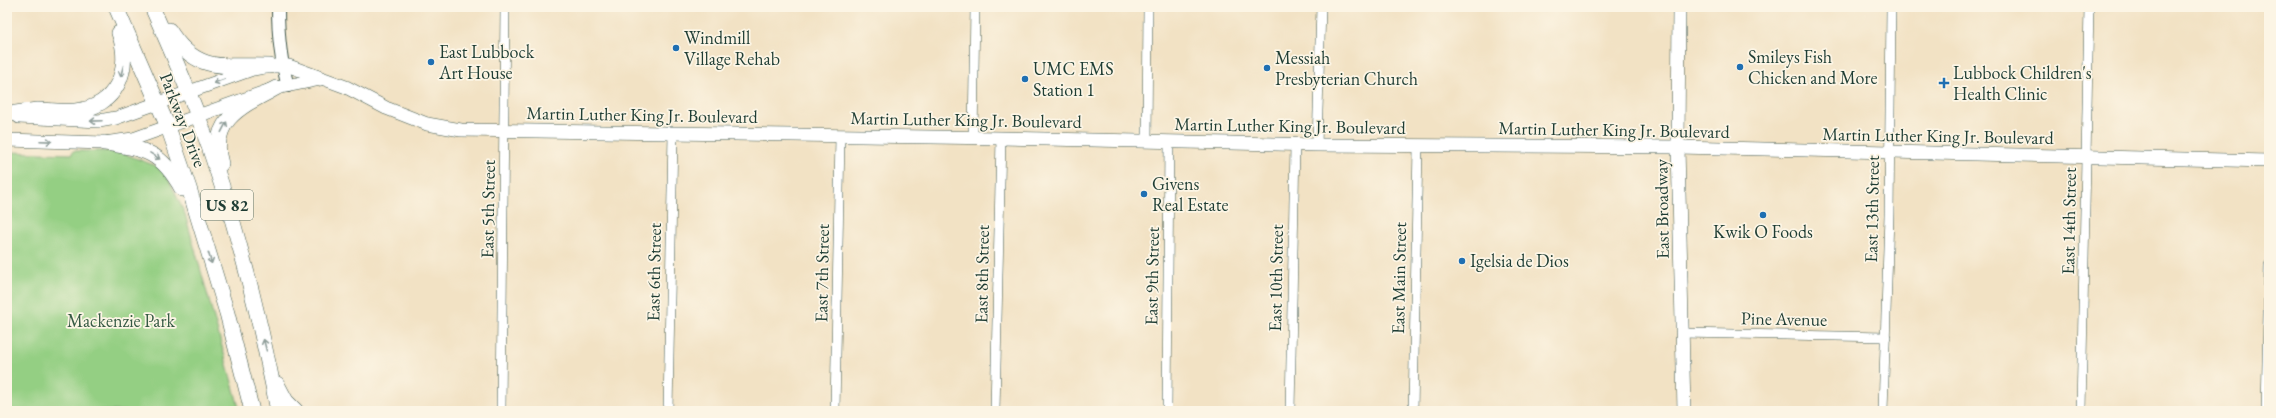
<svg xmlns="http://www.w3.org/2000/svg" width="2276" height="418" font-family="'EB Garamond',serif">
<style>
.green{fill:#94cf83;stroke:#5a865c}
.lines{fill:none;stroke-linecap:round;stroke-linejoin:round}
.minor-casing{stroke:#3f564a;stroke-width:10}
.tertiary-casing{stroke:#3f564a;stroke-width:14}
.secondary-casing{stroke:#3f564a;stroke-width:14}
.trunk-casing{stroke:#3f564a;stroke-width:16}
.minor{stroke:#fff;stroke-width:9}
.tertiary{stroke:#fff;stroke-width:12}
.secondary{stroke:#fff;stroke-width:13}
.trunk{stroke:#fff;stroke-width:15}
.oneway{stroke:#8f9e9a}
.poi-dot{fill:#1f6fb2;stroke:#fcf5e5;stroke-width:1.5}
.labels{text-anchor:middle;stroke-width:3.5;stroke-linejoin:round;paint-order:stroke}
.shield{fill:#fcf5e5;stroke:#617469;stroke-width:1}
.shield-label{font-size:17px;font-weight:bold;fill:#1f3d34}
.poi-label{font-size:18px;fill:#1f3d34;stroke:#fcf5e5;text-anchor:start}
.street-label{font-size:18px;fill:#1f3d34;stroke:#fcf5e5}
.park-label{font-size:18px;fill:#365a44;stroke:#fcf5e5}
</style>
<rect width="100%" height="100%" fill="#fcf5e5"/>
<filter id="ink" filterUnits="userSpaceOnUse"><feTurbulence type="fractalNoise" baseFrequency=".025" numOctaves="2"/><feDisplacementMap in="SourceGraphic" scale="8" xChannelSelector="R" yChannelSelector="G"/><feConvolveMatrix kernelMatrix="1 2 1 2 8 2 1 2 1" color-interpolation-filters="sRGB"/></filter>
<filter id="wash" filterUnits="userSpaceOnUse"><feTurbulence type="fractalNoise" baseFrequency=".012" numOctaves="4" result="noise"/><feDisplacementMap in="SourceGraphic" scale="16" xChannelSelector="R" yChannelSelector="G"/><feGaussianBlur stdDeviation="0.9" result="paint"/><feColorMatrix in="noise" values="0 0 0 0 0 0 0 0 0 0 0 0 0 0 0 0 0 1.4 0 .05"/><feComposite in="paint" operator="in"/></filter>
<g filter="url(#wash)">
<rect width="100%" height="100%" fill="#f2e2c4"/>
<path class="green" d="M73 151H117L164 169 185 214 240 411H7V152L72 154Z"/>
</g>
<g filter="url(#ink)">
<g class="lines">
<defs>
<g id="minor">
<path d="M973 137 975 7"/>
<path d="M1147 142 1148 7"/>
<path d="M1317 145 1321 7"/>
<path d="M1683 333 1886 337"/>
<path d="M501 411 505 7"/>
<path d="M668 411 673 133"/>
<path d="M835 411 840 136"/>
<path d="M995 411 1001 138"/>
<path d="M1167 411 1169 142"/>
<path d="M1290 411 1295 145"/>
<path d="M1413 411 1418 146"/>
<path d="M1883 411 1889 215 1891 7"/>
<path d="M2081 411 2089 7"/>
<path d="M2266 411 2269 265"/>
</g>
<path id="tertiary" d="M278 7C278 34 280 59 288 86"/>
<g id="secondary">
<path d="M1679 7 1678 147 1684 411"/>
<path d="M19 117 99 121 116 118 253 69 270 66H289L346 87 386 108 427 124 461 130 1001 138 1317 145 1678 147 2269 161"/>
<path d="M7 140 104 143 133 139 276 88 321 79"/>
</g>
<g id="trunk">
<path d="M116 7 168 127 189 188 227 313 252 411"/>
<path d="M152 7C168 43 184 79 198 116 233 210 259 313 278 411"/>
<path d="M169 30C197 75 224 64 270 66"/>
<path d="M7 114C17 113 28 111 38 110 50 110 63 112 75 111 117 107 132 69 119 33"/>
<path d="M104 143C145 149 161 151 182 189"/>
<path d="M221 164C208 120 244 105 276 88"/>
<path d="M277 384 286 401 296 411"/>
</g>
</defs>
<use href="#minor" class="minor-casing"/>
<use href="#tertiary" class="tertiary-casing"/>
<use href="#secondary" class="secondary-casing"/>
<use href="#trunk" class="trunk-casing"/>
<use href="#minor" class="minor"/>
<use href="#tertiary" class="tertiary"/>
<use href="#secondary" class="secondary"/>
<use href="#trunk" class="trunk"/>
</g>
<defs><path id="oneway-shaft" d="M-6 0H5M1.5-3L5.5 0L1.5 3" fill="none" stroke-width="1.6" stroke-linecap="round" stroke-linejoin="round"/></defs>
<g class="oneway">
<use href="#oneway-shaft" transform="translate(122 71) rotate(105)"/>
<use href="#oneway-shaft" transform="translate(219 81) rotate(160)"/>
<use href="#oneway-shaft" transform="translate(96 121) rotate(178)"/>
<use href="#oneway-shaft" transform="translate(224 127) rotate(-63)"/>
<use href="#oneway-shaft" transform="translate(46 141) rotate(2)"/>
<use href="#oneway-shaft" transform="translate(155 156) rotate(32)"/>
<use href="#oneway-shaft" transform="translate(210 258) rotate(73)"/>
<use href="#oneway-shaft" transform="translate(265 345) rotate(-104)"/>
</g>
</g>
<g class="poi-dot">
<circle cx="676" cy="48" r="4"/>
<circle cx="431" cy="62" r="4"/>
<circle cx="1740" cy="67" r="4"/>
<circle cx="1267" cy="68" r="4"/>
<circle cx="1025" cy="79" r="4"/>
<path d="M1942 77h4v4h4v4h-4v4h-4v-4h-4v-4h4z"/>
<circle cx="1144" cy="194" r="4"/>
<circle cx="1763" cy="215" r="4"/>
<circle cx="1462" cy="261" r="4"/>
</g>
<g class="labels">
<rect class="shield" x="201" y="190" width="52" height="30" rx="3"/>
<g class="shield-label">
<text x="227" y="211">US 82</text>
</g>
<g class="poi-label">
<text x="684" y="44">Windmill<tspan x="684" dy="21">Village Rehab</tspan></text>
<text x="439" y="58">East Lubbock<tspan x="439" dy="21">Art House</tspan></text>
<text x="1748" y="63">Smileys Fish<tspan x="1748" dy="21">Chicken and More</tspan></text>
<text x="1275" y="64">Messiah<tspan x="1275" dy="21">Presbyterian Church</tspan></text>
<text x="1033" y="75">UMC EMS<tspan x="1033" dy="21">Station 1</tspan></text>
<text x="1953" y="79">Lubbock Children's<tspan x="1953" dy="21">Health Clinic</tspan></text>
<text x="1152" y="190">Givens<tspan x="1152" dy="21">Real Estate</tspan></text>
<text x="1763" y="238" text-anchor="middle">Kwik O Foods</text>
<text x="1470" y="267">Igelsia de Dios</text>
</g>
<g class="street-label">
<text transform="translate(642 115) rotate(1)" y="6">Martin Luther King Jr. Boulevard</text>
<text transform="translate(183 120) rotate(69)" y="6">Parkway Drive</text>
<text transform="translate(966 120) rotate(1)" y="6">Martin Luther King Jr. Boulevard</text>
<text transform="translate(1290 126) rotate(1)" y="6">Martin Luther King Jr. Boulevard</text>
<text transform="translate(1614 130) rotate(1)" y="6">Martin Luther King Jr. Boulevard</text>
<text transform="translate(1938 136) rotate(1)" y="6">Martin Luther King Jr. Boulevard</text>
<text transform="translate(488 209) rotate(-89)" y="6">East 5th Street</text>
<text transform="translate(1662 209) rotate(-91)" y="6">East Broadway</text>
<text transform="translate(1872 209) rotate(-89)" y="6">East 13th Street</text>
<text transform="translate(2069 221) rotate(-89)" y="6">East 14th Street</text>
<text transform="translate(654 272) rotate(-89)" y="6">East 6th Street</text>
<text transform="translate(822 273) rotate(-89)" y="6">East 7th Street</text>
<text transform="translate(982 274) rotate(-89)" y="6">East 8th Street</text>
<text transform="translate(1152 276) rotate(-89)" y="6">East 9th Street</text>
<text transform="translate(1276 278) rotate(-89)" y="6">East 10th Street</text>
<text transform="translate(1399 278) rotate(-89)" y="6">East Main Street</text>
<text transform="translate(1784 319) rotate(1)" y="6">Pine Avenue</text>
</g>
<g class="park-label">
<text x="121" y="327">Mackenzie Park</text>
</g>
</g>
<rect width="2276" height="418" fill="none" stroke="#fcf5e5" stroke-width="24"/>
</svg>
